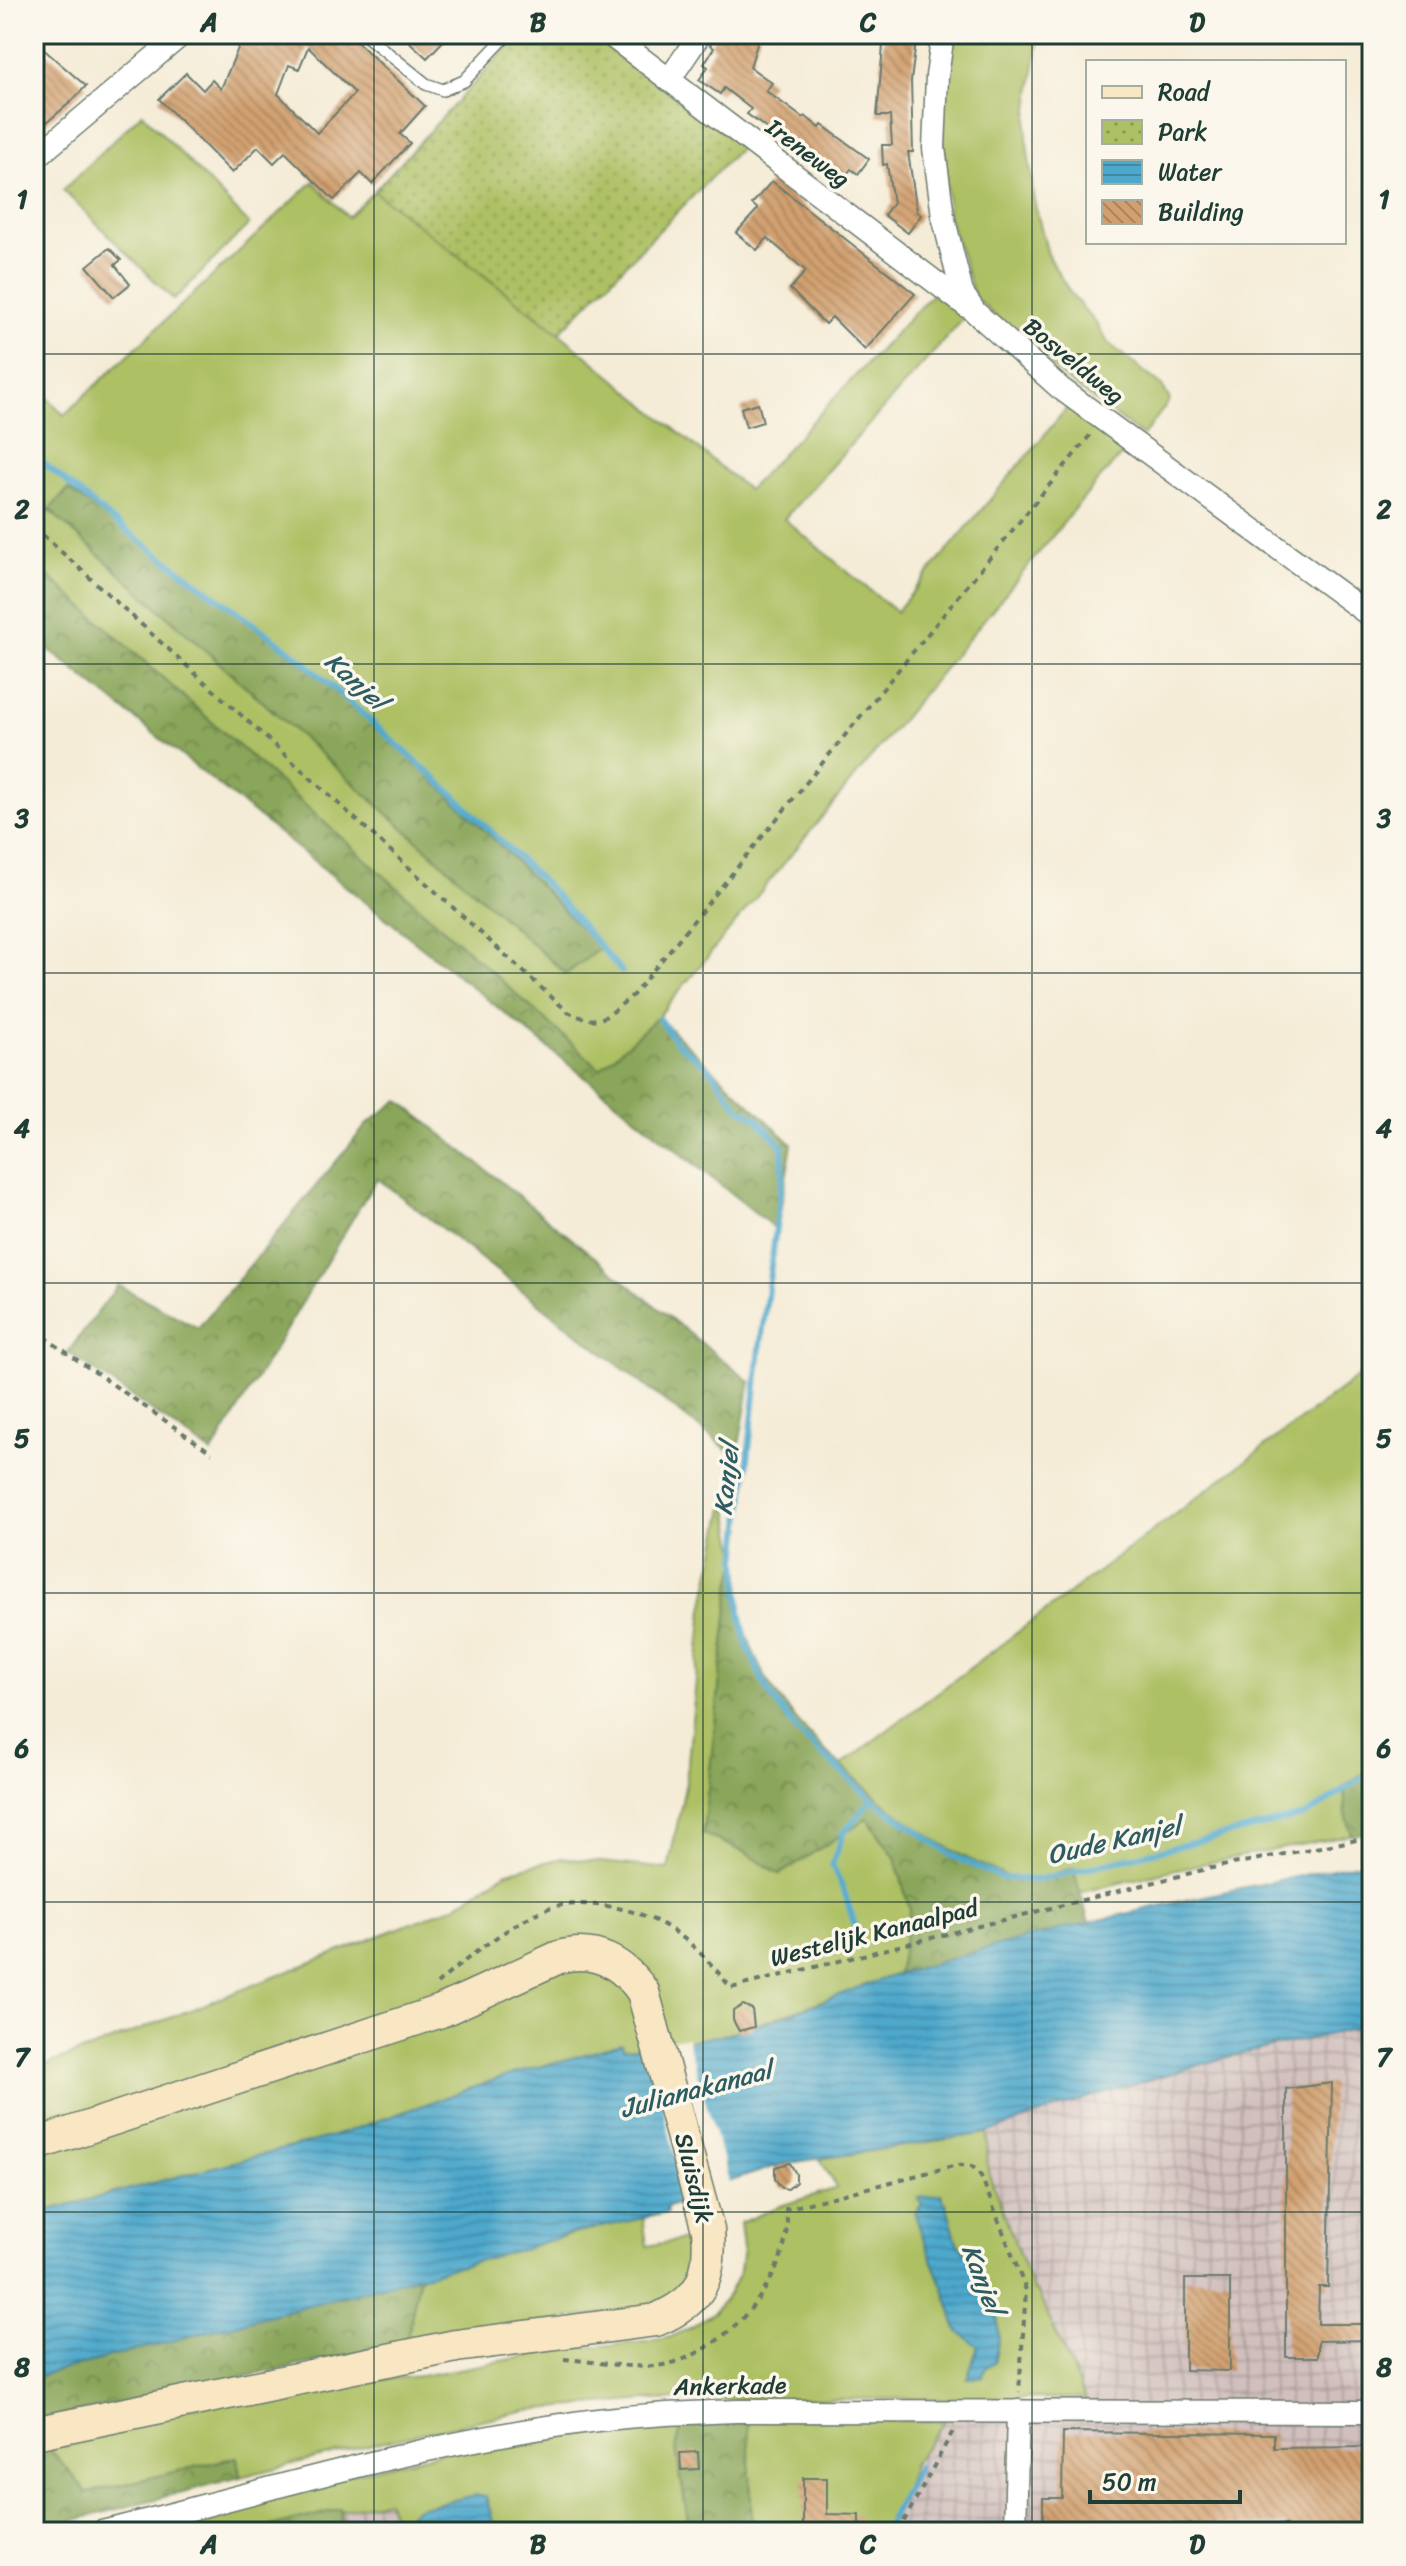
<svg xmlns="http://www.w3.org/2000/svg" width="1406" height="2566" font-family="Sriracha,sans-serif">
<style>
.industrial{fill:url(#industrial-grid)}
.green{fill:#adc064;stroke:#667e4c;stroke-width:2;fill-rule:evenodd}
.forest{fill:url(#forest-crowns);stroke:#547247;stroke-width:2}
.park{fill:url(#park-dots);stroke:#667e4c;stroke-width:2}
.water{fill:url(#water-rules);stroke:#367280;stroke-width:2}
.pier{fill:#f5ecd7}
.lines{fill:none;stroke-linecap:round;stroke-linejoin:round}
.stream{stroke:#4ea8cc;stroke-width:6}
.building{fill:url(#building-back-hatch);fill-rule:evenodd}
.lane-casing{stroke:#6a7a6d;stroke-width:14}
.street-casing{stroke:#6a7a6d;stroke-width:25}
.secondary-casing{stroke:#6a7a6d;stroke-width:35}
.path{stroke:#6a7a6d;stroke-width:4;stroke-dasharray:6 6;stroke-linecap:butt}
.lane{stroke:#fff;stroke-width:11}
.street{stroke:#fff;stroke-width:22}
.secondary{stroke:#f9e7c3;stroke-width:32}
.grid{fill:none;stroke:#1f3d34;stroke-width:2;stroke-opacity:0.55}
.labels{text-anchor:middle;stroke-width:7;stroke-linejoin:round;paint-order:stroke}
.street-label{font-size:24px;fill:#1f3d34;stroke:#fbf7ec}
.water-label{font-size:26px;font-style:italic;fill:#2d5d62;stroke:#fbf7ec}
.neatline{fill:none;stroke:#1f3d34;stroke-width:3}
.grid-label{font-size:26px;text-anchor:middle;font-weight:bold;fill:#1f3d34}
</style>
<defs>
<pattern id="industrial-grid" width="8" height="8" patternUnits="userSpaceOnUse" patternTransform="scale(2)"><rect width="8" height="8" fill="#d1bfbd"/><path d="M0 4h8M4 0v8" fill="none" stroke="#a99c9a"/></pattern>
<pattern id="forest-crowns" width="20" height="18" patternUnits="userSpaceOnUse" patternTransform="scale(2)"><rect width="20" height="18" fill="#8aa65a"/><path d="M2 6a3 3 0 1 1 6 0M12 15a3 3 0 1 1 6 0" fill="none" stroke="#70884b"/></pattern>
<pattern id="park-dots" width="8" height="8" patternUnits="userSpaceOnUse" patternTransform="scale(2)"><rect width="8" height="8" fill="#adc064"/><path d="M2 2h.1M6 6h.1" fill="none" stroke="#8c9d53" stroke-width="1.8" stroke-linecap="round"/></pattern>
<pattern id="water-rules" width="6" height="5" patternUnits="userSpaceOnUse" patternTransform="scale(2)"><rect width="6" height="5" fill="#4ea8cc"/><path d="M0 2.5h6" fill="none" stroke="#408aa6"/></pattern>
<pattern id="building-back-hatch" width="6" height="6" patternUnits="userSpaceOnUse" patternTransform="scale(2)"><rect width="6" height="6" fill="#d2a070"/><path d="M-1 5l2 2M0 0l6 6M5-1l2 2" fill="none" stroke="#aa845d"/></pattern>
</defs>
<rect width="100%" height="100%" fill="#fbf7ec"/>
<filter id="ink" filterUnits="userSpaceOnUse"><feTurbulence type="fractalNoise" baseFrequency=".0125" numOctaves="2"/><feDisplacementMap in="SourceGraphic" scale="16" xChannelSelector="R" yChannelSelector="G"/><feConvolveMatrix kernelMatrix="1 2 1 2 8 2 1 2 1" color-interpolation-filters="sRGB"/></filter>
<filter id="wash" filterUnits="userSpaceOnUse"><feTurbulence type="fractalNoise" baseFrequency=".006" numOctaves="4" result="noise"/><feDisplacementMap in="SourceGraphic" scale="32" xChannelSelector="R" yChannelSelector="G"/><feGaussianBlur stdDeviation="1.8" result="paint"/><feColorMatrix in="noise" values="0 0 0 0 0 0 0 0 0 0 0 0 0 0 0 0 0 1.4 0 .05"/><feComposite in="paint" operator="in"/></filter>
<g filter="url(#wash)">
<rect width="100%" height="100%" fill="#f5ecd7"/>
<path class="industrial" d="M1372 2025V2532H70L168 2507 1087 2402 1038 2293 1033 2290 988 2172 987 2133 1096 2095 1231 2056Z"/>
<g class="green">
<path d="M950 34H1039L1027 123V143L1034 201 1049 258 1073 297 1096 323 1108 343 1162 386 1170 400 1143 436 1063 377 975 298 948 215 942 113Z"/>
<path d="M142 113 249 224 174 300 63 190Z"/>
<path d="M313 182 348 217 374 191 559 333 748 490 937 289 966 316 784 519 896 612 1071 403 1129 447 1097 482 658 1017 600 1069 34 563V383L64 415ZM69 490 197 583 353 705 504 849 600 948 566 974 49 510Z"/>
<path d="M1372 1366V1767L1344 1787 1346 1814 1352 1835 1176 1869 1078 1893 1073 1868C1056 1873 1035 1881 1018 1879 966 1872 878 1801 841 1765Z"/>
<path d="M726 1498 737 1557 730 1590 703 1833 744 1852 780 1874 867 1818 895 1857 910 1910 898 1974 746 2028 697 2041 624 2049 622 2044 506 2076 338 2135 34 2214V2069L101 2045 455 1906 507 1872 562 1858 668 1869 686 1782 703 1609Z"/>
<path d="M987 2133 988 2172 1033 2290 1038 2293 1087 2403 1079 2398 649 2400 527 2410 385 2441 240 2477 237 2457 87 2493 41 2438 288 2388 421 2376 566 2349 645 2342 671 2337 692 2327 714 2312 728 2295 740 2271 743 2248 740 2223 780 2206 837 2188 820 2159ZM919 2199 946 2203 957 2242 981 2273 984 2288 997 2316 999 2337 994 2363 984 2369 979 2345 959 2332 955 2326C947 2286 926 2252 915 2214L922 2204Z"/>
<path d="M643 2216 647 2246 697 2237 687 2284 658 2305 406 2343 420 2274Z"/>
<path d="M748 2418 945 2421 913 2463 900 2505 884 2532H709L752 2527Z"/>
<path d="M683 2420 676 2449 690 2532H496L486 2497 403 2526 404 2532H395L388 2500 251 2532H112L516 2434Z"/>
</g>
<g class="forest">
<path d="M68 489C162 561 265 628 353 706 440 782 520 865 600 948L566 974 49 510Z"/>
<path d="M34 563 600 1069 658 1017 792 1144 777 1230 34 638Z"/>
<path d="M399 1100 750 1382 737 1457 377 1178 212 1453 68 1352 118 1285 198 1328 368 1123Z"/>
<path d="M737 1557C735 1596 742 1627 758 1663 790 1734 919 1842 991 1869 999 1873 1010 1879 1019 1879 1037 1880 1056 1873 1073 1868L1089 1923 898 1974 910 1910 895 1857 867 1818 780 1874 744 1852 703 1834 730 1590Z"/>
<path d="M1372 1767V1832L1352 1835 1346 1814 1344 1787Z"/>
<path d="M420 2274 406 2343 34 2421V2377Z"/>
<path d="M748 2418 752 2528 690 2532 676 2449 683 2420Z"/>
<path d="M41 2438 87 2493 237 2457 240 2477 34 2531V2439Z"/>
<path d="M340 2509 343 2532H251Z"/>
</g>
<path class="park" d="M520 34H589L742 146 559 333 374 191Z"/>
<g class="water">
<path d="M1372 1861V2025L1231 2056 1096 2095 987 2133 782 2164 731 2181 666 2208 667 2213 569 2234 519 2250 34 2377V2214L337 2135 506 2076 622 2044 624 2049C665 2044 705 2040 744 2029 797 2014 846 1989 899 1974 1054 1927 1213 1893 1372 1861Z"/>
<path d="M941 2194 943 2202 946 2203 957 2242 981 2273 984 2288 997 2316 999 2337 994 2363 985 2369 982 2378H967L978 2346 959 2332 955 2326C947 2286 926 2252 915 2213L922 2204 919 2198Z"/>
<path d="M475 2495 486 2497 496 2532H404L406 2517 417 2508Z"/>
</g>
<path class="pier" d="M687 2038 730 2185 687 2203 647 2042Z"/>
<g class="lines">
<g class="stream">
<path d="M34 455 112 520 295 654 453 794 552 891 622 972"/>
<path d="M659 1019 677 1043 709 1068 739 1108 755 1117 782 1146 783 1174 759 1357 737 1560 740 1612 747 1646 768 1692 799 1733 872 1799 955 1857 1002 1878 1037 1880 1307 1815 1372 1771"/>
<path d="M856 1929 845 1894 832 1864 844 1832 872 1799"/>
<path d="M884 2532 918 2467"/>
</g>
</g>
<g id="blocks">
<g class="building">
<path d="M244 34H271L292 43 294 34H349L425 106 400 134 410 143 372 184 361 173 334 200 285 152 274 163 258 147 232 173 159 99 186 73 203 90 212 80 221 89ZM308 47 355 93 317 133 278 94 289 65 299 69Z"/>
<path d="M401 34H450L427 58Z"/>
<path d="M716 34H760L750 67 772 83 766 91 803 118 805 116 820 128 822 125 869 159 858 174 851 169 840 183 747 114 751 109 724 88 720 94 699 80 708 67 704 64 714 48 710 45Z"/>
<path d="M884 34H917L911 81 913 152H908L917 212 921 215 908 233 884 215 893 203 887 164 883 165 882 145H892L890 116H877Z"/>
<path d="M34 41 86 86 72 101 34 133Z"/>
<path d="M772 181 915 294 865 350 832 317 825 324 790 289 806 271 767 238 757 250 736 233 758 209 752 204Z"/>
<path d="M109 248 121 260 115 265 130 284 114 297 87 266Z"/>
<path d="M758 403 763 422 746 427 741 408Z"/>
<path d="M743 2005 752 2009 754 2027 739 2031 733 2020V2011Z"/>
<path d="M1332 2083 1328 2287H1319L1318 2324H1372V2340L1318 2341V2357H1286V2089Z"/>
<path d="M790 2163 796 2174V2182L788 2189 782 2188 775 2179V2167Z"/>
<path d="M1185 2279H1230V2371L1185 2370Z"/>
<path d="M1063 2432 1274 2434V2448L1366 2447V2457H1372V2532H1286V2525L1166 2524V2532H1043V2498H1062Z"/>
<path d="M698 2452 699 2469 681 2470 680 2453Z"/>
<path d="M803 2478H827V2514L859 2515V2532H803Z"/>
</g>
</g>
</g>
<g filter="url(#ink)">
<use href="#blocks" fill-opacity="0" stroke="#6a7a6d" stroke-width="2"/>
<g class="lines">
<defs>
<path id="lane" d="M364 34 426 84 443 90 464 81 508 34"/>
<g id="street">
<path d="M609 34 968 307"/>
<path d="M943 34 937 76 934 148 943 216 962 293 975 312 1060 388 1372 617"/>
<path d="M669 80 700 34"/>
<path d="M34 159 182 34"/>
<path d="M102 2532C258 2493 415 2445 575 2423 629 2415 684 2413 738 2411L1372 2412"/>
<path d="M1015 2532 1018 2411"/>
</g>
<path id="secondary" d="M34 2145 441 2011 559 1957C595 1947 623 1963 643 1992L708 2230C712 2278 701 2301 656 2320L456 2346 34 2433"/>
</defs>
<use href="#lane" class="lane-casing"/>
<use href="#street" class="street-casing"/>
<use href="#secondary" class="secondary-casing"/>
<g class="path">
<path d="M34 527 568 1012C603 1028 605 1017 633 995L1091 434"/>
<path d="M34 1330 212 1453"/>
<path d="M437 1984C464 1960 521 1915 556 1906 572 1903 590 1904 606 1906 665 1915 695 1943 731 1988L1207 1869 1372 1837"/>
<path d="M564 2359C595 2361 632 2370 663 2365 726 2354 796 2274 786 2209L957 2165 972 2166 981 2176 1026 2290 1019 2392"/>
<path d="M898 2532 953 2431"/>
</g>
<use href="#lane" class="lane"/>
<use href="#street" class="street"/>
<use href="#secondary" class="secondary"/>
</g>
</g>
<path class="grid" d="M374 34V2532M703 34V2532M1032 34V2532M34 354H1372M34 664H1372M34 973H1372M34 1283H1372M34 1593H1372M34 1902H1372M34 2212H1372"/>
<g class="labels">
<g class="street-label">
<text transform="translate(808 153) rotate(37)" y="8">Ireneweg</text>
<text transform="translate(1074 361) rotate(39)" y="8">Bosveldweg</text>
<text transform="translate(874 1933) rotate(-14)" y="8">Westelijk Kanaalpad</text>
<text transform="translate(694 2178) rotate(76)" y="8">Sluisdijk</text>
<text transform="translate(730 2386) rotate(-1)" y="8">Ankerkade</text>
</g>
<g class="water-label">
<text transform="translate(356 681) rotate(42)" y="9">Kanjel</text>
<text transform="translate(726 1479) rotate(-84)" y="9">Kanjel</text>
<text transform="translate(1114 1840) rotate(-13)" y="9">Oude Kanjel</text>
<text transform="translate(696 2089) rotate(-15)" y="9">Julianakanaal</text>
<text transform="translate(983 2279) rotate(69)" y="9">Kanjel</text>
</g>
</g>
<rect width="1406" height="2566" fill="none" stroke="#fbf7ec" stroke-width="88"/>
<rect x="1086" y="60" width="260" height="184" fill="#fbf7ec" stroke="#a3ada2" stroke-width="2"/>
<rect x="1102" y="86" width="40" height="12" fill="#f9e7c3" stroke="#a3ada2" stroke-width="2"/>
<text x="1158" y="100" font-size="24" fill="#1f3d34">Road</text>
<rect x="1102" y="120" width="40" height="24" fill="url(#park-dots)" stroke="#a3ada2" stroke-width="2"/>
<text x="1158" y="140" font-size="24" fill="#1f3d34">Park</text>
<rect x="1102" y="160" width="40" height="24" fill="url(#water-rules)" stroke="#a3ada2" stroke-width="2"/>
<text x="1158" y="180" font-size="24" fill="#1f3d34">Water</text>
<rect x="1102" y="200" width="40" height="24" fill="url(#building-back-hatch)" stroke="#a3ada2" stroke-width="2"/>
<text x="1158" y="220" font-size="24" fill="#1f3d34">Building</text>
<path d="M1090 2490v12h150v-12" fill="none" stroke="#1f3d34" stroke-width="4"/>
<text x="1102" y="2490" font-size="24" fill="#1f3d34" stroke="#fbf7ec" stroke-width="6" paint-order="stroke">50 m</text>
<rect x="44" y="44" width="1318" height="2478" class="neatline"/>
<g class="grid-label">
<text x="209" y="31">A</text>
<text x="538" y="31">B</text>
<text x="868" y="31">C</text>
<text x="1197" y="31">D</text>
<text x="22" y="208">1</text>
<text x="1384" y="208">1</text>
<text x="22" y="518">2</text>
<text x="1384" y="518">2</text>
<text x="22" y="827">3</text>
<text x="1384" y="827">3</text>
<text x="22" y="1137">4</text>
<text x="1384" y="1137">4</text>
<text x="22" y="1447">5</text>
<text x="1384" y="1447">5</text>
<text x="22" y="1757">6</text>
<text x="1384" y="1757">6</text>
<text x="22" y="2066">7</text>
<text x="1384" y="2066">7</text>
<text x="22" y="2376">8</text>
<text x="1384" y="2376">8</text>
<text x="209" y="2553">A</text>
<text x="538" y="2553">B</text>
<text x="868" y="2553">C</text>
<text x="1197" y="2553">D</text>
</g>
</svg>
